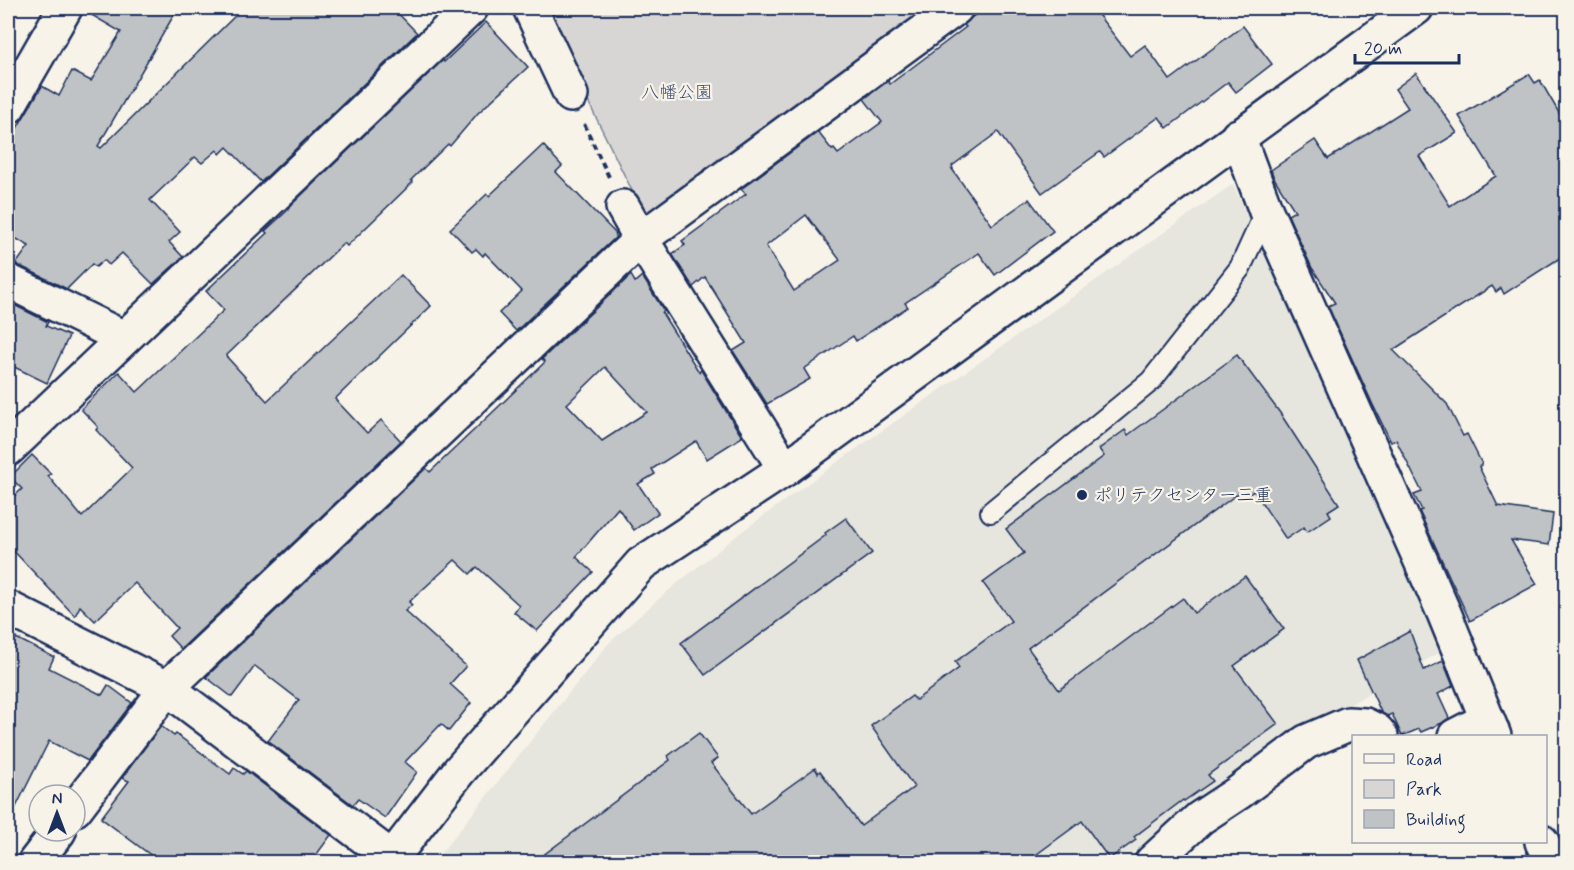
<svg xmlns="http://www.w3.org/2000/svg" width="1574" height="870" font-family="Mynerve,'Klee One',sans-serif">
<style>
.built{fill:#e6e5de}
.green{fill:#d7d6d4;stroke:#798299;stroke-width:1.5}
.building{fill:#c0c3c5;stroke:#1b2f5e;stroke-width:1.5;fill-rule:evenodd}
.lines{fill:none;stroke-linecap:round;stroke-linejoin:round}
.lane-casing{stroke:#1b2f5e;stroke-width:24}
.street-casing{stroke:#1b2f5e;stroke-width:38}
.secondary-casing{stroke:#1b2f5e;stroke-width:38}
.path{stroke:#1b2f5e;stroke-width:4;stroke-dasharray:6 4.5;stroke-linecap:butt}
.lane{stroke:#f7f3e8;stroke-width:20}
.street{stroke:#f7f3e8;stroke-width:33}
.secondary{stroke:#f7f3e8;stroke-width:33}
.poi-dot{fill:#1b2f5e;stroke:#f7f3e8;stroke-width:2}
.labels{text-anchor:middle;stroke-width:4.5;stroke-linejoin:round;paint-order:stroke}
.park-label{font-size:18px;fill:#415076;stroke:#f7f3e8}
.poi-label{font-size:18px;fill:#1b2f5e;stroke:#f7f3e8;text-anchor:start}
</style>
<rect width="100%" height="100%" fill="#f7f3e8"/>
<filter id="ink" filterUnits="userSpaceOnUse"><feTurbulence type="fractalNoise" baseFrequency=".0167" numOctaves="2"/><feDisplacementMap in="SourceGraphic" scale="12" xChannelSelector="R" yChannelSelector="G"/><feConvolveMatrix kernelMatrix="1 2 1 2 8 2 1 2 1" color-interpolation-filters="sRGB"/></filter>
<g filter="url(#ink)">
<path class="built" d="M1233 184 1442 651 1297 735 1124 859 1078 853 1065 862H434L609 643 669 590 744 530 839 461Z"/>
<path class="green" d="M545 8H926L656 215 642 211 581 87Z"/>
<g class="building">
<path d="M84 8H178L98 146 101 148 243 8H393L417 33 261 182 227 147 220 154 217 150 202 163 195 157 150 200 180 232 169 242 183 257 153 284 122 253 109 265 104 260 96 267 92 264 67 289 16 264 29 246 8 234V143L42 86 59 96 72 71 91 81 121 32 83 10Z"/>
<path d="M985 8H1093L1130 56 1145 45 1170 80 1243 26 1272 64 1236 92 1228 82 1167 128 1159 117 1104 157 1100 152 1042 193 998 132 952 166 953 169H952L992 225 1029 199 1053 231 995 275 979 253 905 303 908 307 856 341 853 336 804 369 810 379 767 404 733 351 746 343 705 277 693 287 672 254 685 245 682 241 746 194 741 189 818 132 832 150 834 149 838 154 882 122 864 99 888 81 890 84 966 27 964 25 971 18ZM806 215 840 260 794 291 766 246Z"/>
<path d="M486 22 528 67 478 113 450 146 448 144 411 180 413 182 347 246 344 243 226 356 267 401 401 275 431 306 335 399 367 433 381 420 401 441 181 649 169 636 177 628 135 583 95 621 80 606 75 616 8 545V502L22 489 10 477 32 455 51 474 48 476 82 517 132 468 96 430 98 427 81 409 119 372 137 392 224 310 206 291 267 233 265 231 288 210 287 209 443 60 444 62Z"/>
<path d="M1416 73 1457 133 1419 156 1450 206 1496 176 1459 116 1529 74 1535 83 1540 80 1566 125V254L1504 294 1501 288 1496 292 1492 286 1393 350 1447 404 1463 436 1467 434 1482 464 1479 467 1498 506 1553 514 1549 545 1511 540 1537 584 1470 621 1419 511 1422 510 1414 495 1422 492 1396 440 1391 442 1373 405 1328 306 1335 303 1312 268 1288 215 1295 211 1274 178 1271 170 1315 140 1328 159 1408 108 1395 89Z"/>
<path d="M543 145 562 166 556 172 616 234 615 238 516 331 499 313 522 291 485 253 483 256 476 249 472 252 450 229 487 194 489 196Z"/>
<path d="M631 275 635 282 642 276 664 311 662 313 699 372 701 370 742 437 707 459 696 441 652 469 655 474 638 484 658 513 634 530 618 508 576 557 593 572 537 631 514 612 519 605 477 567 470 574 455 560 409 602 412 605 405 611 466 666 450 684 471 703 449 731 441 724 405 762 417 772 385 818 358 799 353 805 268 741 299 700 255 666 232 697 206 677 426 468 430 472 493 412 545 362 542 359ZM605 367 647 412 602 441 567 404Z"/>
<path d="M14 305 48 322 46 326 69 336 47 383 8 364V317Z"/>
<path d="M1237 355 1280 413 1339 504 1328 511 1331 516 1307 532 1304 527 1286 539 1254 491 1243 497 1240 492 1028 648 1059 690 1183 598 1194 613 1245 576 1284 629 1234 666 1278 724 1208 775 1213 781 1184 801 1183 800 1134 837 1136 840 1109 859 1082 821 1026 862H534L670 760 668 756 699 733 718 758 711 763 751 814 815 768 818 773 820 771 861 826 914 787 871 726 912 696 916 700 959 668 955 662 1011 621 983 583 1024 553 1006 529 1104 456 1099 449 1125 430 1128 435Z"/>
<path d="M846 518 872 553 705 675 681 643 826 535 825 533Z"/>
<path d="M1410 631 1424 670 1443 661 1453 686 1438 694 1449 718 1442 723 1421 732 1419 729 1402 736 1392 714 1387 716 1381 712 1357 660Z"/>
<path d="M16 638 54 657 49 668 102 695 108 685 132 703 88 761 49 741 8 823V654Z"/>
<path d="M161 726 174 736 176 734 230 774 234 768 243 774 246 771 331 835 311 862H160L101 818 129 781 122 778Z"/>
</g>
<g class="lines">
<defs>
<path id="lane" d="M991 512 1151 381 1240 268 1266 211"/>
<g id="street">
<path d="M530 8 571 95"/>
<path d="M8 107 65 8"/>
<path d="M1238 136 1266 211 1444 613 1494 736"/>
<path d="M623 207 641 239 785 469"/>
<path d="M8 281 124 338"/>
<path d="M8 449 471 8"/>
<path d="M8 608 167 688 392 858"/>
<path d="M1455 736 1486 720"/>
<path d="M75 809 167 688 641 239 956 8"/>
<path d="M1542 842 1552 862"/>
<path d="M35 862 59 831"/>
<path d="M1152 862 1200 818 1238 793 1306 742 1348 724 1365 725 1377 731 1381 736"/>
</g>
<path id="secondary" d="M389 862 459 771 641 564 785 469 1416 8"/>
</defs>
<use href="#lane" class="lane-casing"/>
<use href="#street" class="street-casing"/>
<use href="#secondary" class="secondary-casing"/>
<path class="path" d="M584 124 609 177"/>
<use href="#lane" class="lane"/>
<use href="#street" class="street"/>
<use href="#secondary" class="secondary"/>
</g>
</g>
<circle class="poi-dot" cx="1082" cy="495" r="6"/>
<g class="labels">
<g class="park-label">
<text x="677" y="98">八幡公園</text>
</g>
<g class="poi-label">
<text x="1094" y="501">ポリテクセンター三重</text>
</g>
</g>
<rect width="1574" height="870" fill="none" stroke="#f7f3e8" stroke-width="30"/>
<rect x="15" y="15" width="1544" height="840" fill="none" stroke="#1b2f5e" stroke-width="2" filter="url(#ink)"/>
<rect x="1352" y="735" width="195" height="108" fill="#f7f3e8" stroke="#9fa5b1" stroke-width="1.5"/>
<rect x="1364" y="754" width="30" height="9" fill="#f7f3e8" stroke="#9fa5b1" stroke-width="1.5"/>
<text x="1406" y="765" font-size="18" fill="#1b2f5e">Road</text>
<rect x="1364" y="780" width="30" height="18" fill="#d7d6d4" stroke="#9fa5b1" stroke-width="1.5"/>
<text x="1406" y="795" font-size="18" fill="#1b2f5e">Park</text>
<rect x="1364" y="810" width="30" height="18" fill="#c0c3c5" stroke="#9fa5b1" stroke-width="1.5"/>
<text x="1406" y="825" font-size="18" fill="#1b2f5e">Building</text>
<g transform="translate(57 813)"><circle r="28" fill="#f7f3e8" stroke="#9fa5b1" stroke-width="1.5"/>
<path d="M0-4.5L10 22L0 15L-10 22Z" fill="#1b2f5e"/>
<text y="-9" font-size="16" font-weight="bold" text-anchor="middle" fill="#1b2f5e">N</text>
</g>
<path d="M1355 54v9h104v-9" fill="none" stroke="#1b2f5e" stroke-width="3"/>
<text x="1364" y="54" font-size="18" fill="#1b2f5e" stroke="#f7f3e8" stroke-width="4.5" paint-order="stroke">20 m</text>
</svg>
